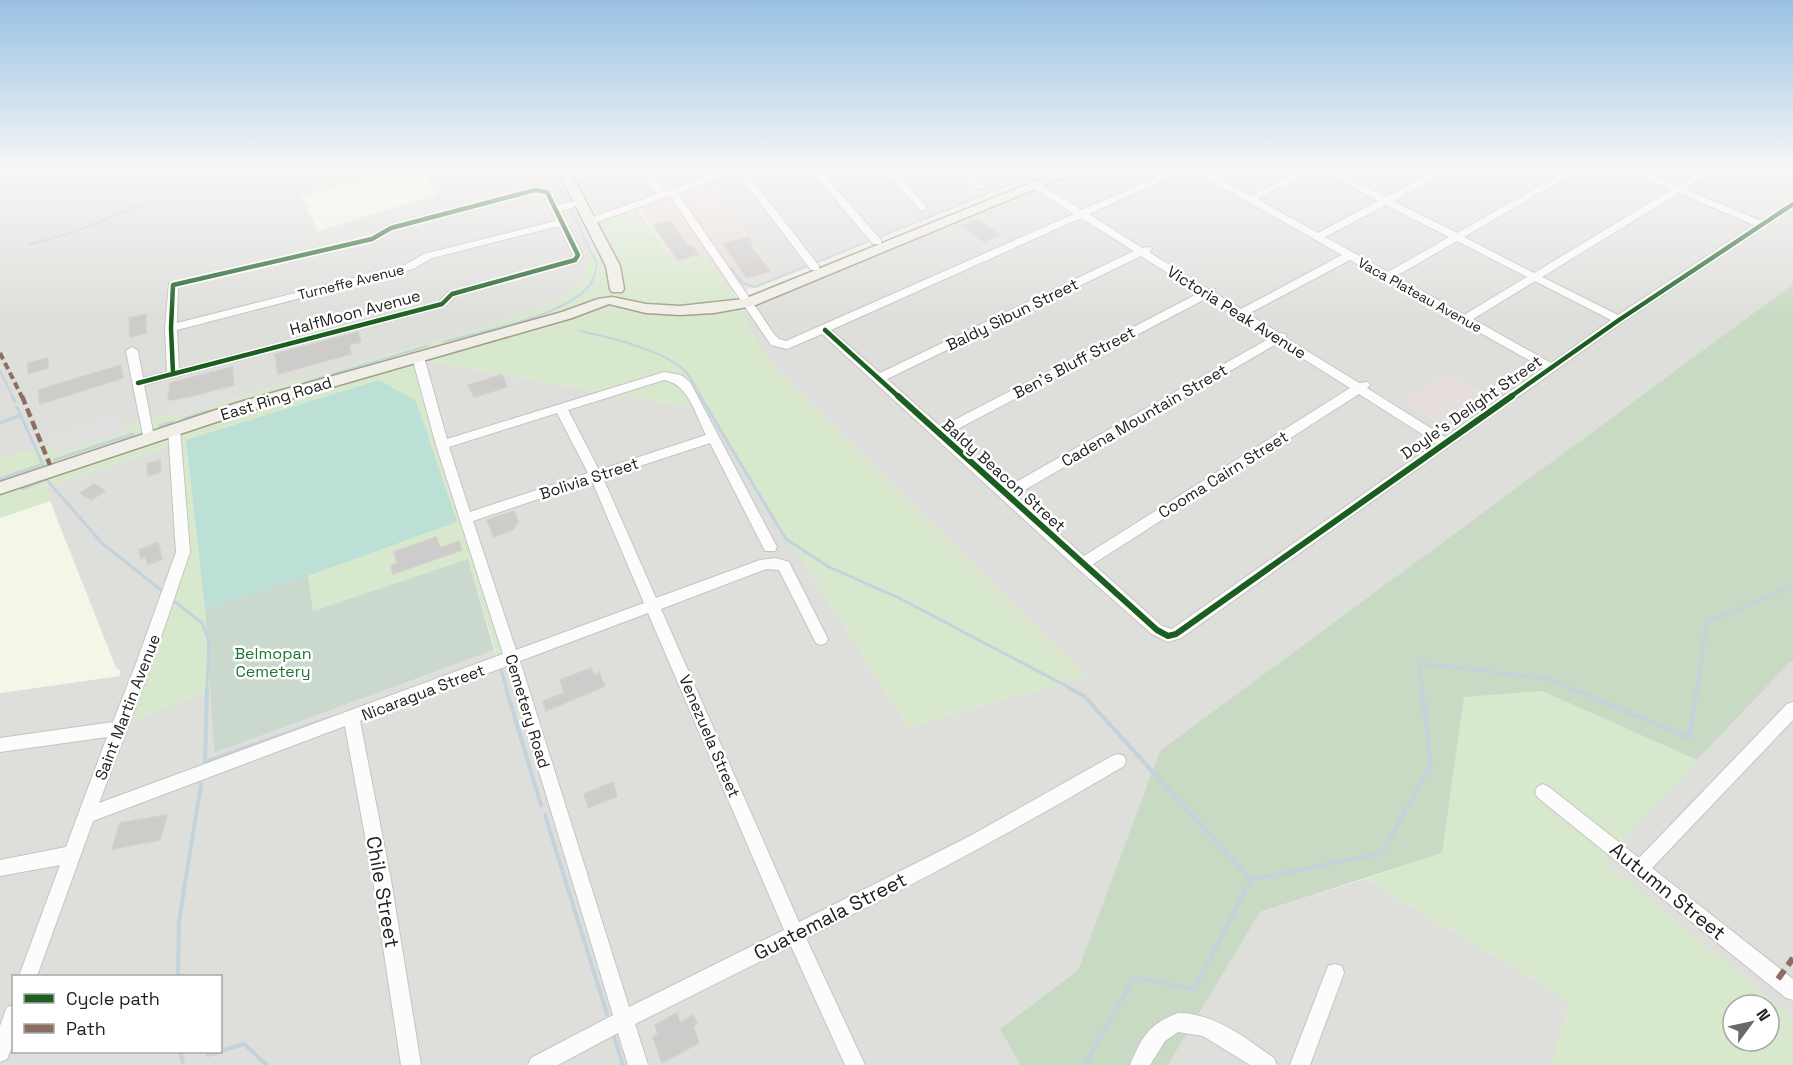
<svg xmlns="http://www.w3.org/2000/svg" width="1793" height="1065" font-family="'Space Grotesk',sans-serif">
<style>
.residential{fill:#dededb;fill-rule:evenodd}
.commercial{fill:#e6deda}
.education{fill:#f4f6e8}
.grass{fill:#d8e8cd;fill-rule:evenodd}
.forest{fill:#c8dac3}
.cemetery{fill:#cbd8cd}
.pitch{fill:#bce0d6}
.parking{fill:#dfdfdd}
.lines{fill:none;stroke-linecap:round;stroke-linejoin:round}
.stream-far2{stroke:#c3d3dd;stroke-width:2}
.stream-far1{stroke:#c3d3dd;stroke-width:3}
.stream{stroke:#c3d3dd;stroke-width:4}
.building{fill:#cdccca;stroke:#d2d0cc;stroke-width:1.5}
.minor-casing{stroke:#c5c4c2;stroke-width:2}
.major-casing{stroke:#a39f8a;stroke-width:3}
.minor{fill:#fdfcfc;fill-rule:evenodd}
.major{fill:#f1eee7;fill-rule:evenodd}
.quiet-far2{stroke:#8d6e63;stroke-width:4;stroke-dasharray:7 4;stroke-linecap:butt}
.quiet-far1{stroke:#8d6e63;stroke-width:4.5;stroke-dasharray:9 4.5;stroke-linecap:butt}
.quiet{stroke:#8d6e63;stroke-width:6;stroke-dasharray:11 6;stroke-linecap:butt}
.cycleway-far1-casing{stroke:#fff;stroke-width:8}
.cycleway-casing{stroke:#fff;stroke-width:10}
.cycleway-far1{stroke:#1b5e20;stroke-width:4.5}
.cycleway{stroke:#1b5e20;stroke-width:6}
.labels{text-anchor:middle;stroke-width:5;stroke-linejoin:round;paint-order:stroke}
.far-street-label{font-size:14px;fill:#212121;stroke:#fff}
.street-label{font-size:16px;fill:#212121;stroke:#fff}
.park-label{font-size:16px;fill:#1b7432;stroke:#fff}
.near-street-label{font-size:20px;fill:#212121;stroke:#fff}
</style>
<rect width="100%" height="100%" fill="#efeeea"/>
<g class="residential">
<path d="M0 169H555L592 244 583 281 561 299 485 327 267 389 0 459Z"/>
<path d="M573 169H1048L779 279 707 180 596 215Z"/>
<path d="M1085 169H1793V284L1161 751 1078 970 1000 1029 1020 1065H0V693L120 676 121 671 116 668 50 501 47 486 175 444 186 553 129 722 210 690 214 753 494 650 499 663 419 360 707 410 908 727 1085 676 766 358 741 311ZM14 976H220V1052H14Z"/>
<path d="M1790 661 1793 663V1018L1602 861Z"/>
<path d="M1365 879 1570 1001 1552 1065H1168L1260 912Z"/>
</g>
<g class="commercial">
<path d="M707 180 779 279 734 294 703 256 676 263 637 204Z"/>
<path d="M1448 372 1491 398 1446 429 1402 402Z"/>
</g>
<g class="education">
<path d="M405 169H423L436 195 318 231 301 196Z"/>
<path d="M50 501 116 668 121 671 119 676 0 693V518Z"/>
</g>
<g class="grass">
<path d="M635 207 676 263 703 255 734 294 766 358 1085 676 908 727 707 410 425 361 510 658 499 663 468 559 313 611 308 576 457 522 186 440 205 610 210 690 129 723 186 553 175 444 48 486 50 501 0 518V459L267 389 485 327 561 299 583 281 599 221Z"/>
<path d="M1542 691 1697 760 1603 861 1793 1018V1065H1552L1570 1001 1365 879 1441 853 1464 696ZM1733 1005H1769V1041H1733Z"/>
</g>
<path class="forest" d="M1793 284V662H1790L1697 760 1542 691 1464 697 1442 853 1260 912 1168 1065H1020L1000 1029 1078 970 1160 751Z"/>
<path class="cemetery" d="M468 559 494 650 214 753 205 610 308 576 313 611Z"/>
<g class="pitch">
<path d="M431 169H530L532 172 441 194Z"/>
<path d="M379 380 416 401 457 522 308 576 205 610 186 440Z"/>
</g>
<g class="parking">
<path d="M232 388V399L179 416H167L163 408Z"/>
<path d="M123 411 124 433 55 454 45 436Z"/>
</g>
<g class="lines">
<g class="stream-far2">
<path d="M552 169 566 202"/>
<path d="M159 181 206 169"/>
<path d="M28 245 75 232 154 199 150 185 153 182"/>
<path d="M731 268 743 283 755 287 1048 169"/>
<path d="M580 331C609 337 662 350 684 370 691 376 696 389 701 397"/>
<path d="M443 342C482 331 563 317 589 286 594 280 596 271 597 264L570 208"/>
<path d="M0 371 13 397"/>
<path d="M306 382 427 346"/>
<path d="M256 397 297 385"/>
</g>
<g class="stream-far1">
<path d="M12 396 15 402"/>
<path d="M700 396 786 539 829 567 899 598 1072 689"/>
<path d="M17 407 44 467"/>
<path d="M220 408 261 396"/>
<path d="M184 419 209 411"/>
<path d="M0 423 20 415"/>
<path d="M160 426 173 422"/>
<path d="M54 460 133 434"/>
<path d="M0 479 43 464"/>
<path d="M22 489 46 479 102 543 161 590"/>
<path d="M175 602 202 623 209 641 207 689"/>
<path d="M501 670 507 689"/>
<path d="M1422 689 1419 663 1549 679 1574 689"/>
<path d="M1697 689 1707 622 1793 586"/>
</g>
<g class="stream">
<path d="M207 688 205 762 330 718"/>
<path d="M506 688 541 805"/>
<path d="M1069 688 1084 696 1251 880"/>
<path d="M1570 688 1689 738 1697 688"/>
<path d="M545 815 607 1014"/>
<path d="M178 976 179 921 201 784"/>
<path d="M614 1036 623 1065"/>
<path d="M220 1051 244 1044 267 1065"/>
<path d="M180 1052 183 1062"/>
<path d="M208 1055 219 1052"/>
<path d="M1085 1065 1134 978 1194 989 1251 880 1382 853 1431 765 1422 688"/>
</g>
</g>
<g class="building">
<path d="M977 220 1000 235 984 242 962 226Z"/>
<path d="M670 221 688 247 692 246 698 254 678 260 654 225Z"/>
<path d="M748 237 753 245 750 246 770 271 747 278 723 244Z"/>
<path d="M146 314V333L130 337 129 318Z"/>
<path d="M358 332 361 342 349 345 351 354 278 374 275 354Z"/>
<path d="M48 358V368L28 374V363Z"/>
<path d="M121 365 123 378 40 404 38 390Z"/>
<path d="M232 367 234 385 188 397 168 400 170 383Z"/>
<path d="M502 375 507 387 474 397 468 385Z"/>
<path d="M160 460 161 472 148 476 147 464Z"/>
<path d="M94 484 105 491 91 500 80 493Z"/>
<path d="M514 511 518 521 513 530 494 537 487 520Z"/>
<path d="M436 537 440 548 459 541 462 550 393 574 391 565 397 563 394 552Z"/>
<path d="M158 542 162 559 148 565 145 557 141 559 139 550Z"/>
<path d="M591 668 594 675 599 672 605 686 546 711 543 701 564 693 560 680Z"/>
<path d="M613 782 617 796 588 808 584 794Z"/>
<path d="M167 815 160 840 112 849 120 823Z"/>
<path d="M677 1013 680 1023 693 1015 697 1024 693 1026 699 1043 662 1063 653 1037 658 1034 655 1025Z"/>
</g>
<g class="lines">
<defs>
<g id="minor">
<path d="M160 169H198L168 177Z"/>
<path d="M641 169H650L665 192 727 169H744L819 266V270H811L737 172 678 193 774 334 779 339 786 341 1074 214 1026 183 1024 181 1029 178 1082 210 1175 169H1187L1089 214 1142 248 1151 247 1152 249 1149 252 1208 289H1215V293L1241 309 1342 255 1191 169H1202L1250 196 1305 169H1317L1257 199 1318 233 1378 201 1319 169H1331L1386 197 1438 169H1450L1393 201 1457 233 1570 169H1581L1464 237 1534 273 1671 190 1625 169H1638L1677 186 1705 169H1716L1685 189 1761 221 1793 201V208L1623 322 1181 638 1168 642 1152 634 1077 568 822 334 787 349 771 345 670 196 594 223H588V219L657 194ZM1679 193 1754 225 1618 315 1542 277ZM1386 205 1449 237 1388 272 1325 237ZM1081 218 1134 251 880 373 831 330ZM1457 241 1527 277 1464 315 1396 276ZM1141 256 1199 293 941 427 887 379ZM1350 260 1543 368 1445 437 1367 388 1370 385 1368 382 1359 383 1286 338V334L1279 333 1248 314ZM1535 281 1611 320 1551 363 1473 319ZM1207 298 1270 338 1007 487 948 434ZM1278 343 1350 388 1084 556 1016 495ZM1359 394 1436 443 1172 629 1162 626 1093 564Z"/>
<path d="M810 169H819L881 240V244H873Z"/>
<path d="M884 169H893L926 206V210H920Z"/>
<path d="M957 169H967L985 187 977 189Z"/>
<path d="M535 187 550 190 558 205 581 200 586 203 561 211 583 255 579 262 456 296 446 306 144 385 154 437 148 441 144 440 126 351 132 347 138 351 143 378 167 372 165 328 169 283 369 237 387 226ZM535 193 543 194 556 221 424 254 405 265 177 323 178 287 376 241 395 230ZM559 226 573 255 571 258 448 292 438 302 179 369 177 330 413 269 432 258Z"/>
<path d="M418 353 424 357 447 439 664 372 681 375 690 382 777 547 775 551H765L710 443 603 478 656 598 760 560 776 558 789 562 828 639 826 643 821 645 816 643 779 570 766 569 661 609 799 922 970 836 1112 756 1118 754 1124 756 1126 761 1124 766C1020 828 914 884 806 938L865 1065H845L791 946 635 1024 648 1065H628L618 1033 558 1065H528L531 1058 613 1015 507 666 360 721 391 880 421 1065H401L373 880 345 726 93 821 37 976H19L60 865 0 876V860L66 847 107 737 0 752V738L113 722 137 661 176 552 168 429 170 426 174 425 180 429 190 552 153 661 99 803 503 654 436 445 412 357ZM664 380C688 383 696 416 706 435L599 470 568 410ZM557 413 588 473 470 512 449 447ZM592 481 644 603 516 650 473 521ZM648 613 784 930 629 1007 520 661Z"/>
<path d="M1793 702V720L1652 868 1793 979V1000L1786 998 1537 797 1535 792 1537 787 1543 784 1549 787 1639 858 1787 704Z"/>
<path d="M1335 964 1342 966 1344 973 1310 1065H1290L1328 966Z"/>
<path d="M14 1005V1042L7 1059 0 1062V1026L7 1007Z"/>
<path d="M1178 1013C1215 1013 1245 1038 1274 1058L1277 1065H1250L1203 1036 1178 1032 1165 1041 1150 1065H1130C1142 1037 1149 1024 1178 1013Z"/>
</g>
<g id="major">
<path d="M557 169H569L620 266 624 289 622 292H612L610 289 606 266Z"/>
<path d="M1065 169H1083L753 306 714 313 680 315 646 313 609 304 572 318 252 410 0 494V482L240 402 562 312 598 299 612 297 646 304 680 306 744 299Z"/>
</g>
</defs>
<use href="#minor" class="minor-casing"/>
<use href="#major" class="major-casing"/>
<use href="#minor" class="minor"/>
<use href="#major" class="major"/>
<path class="quiet-far2" d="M0 353 22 397"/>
<path class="quiet-far1" d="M22 396 50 465"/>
<path class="quiet" d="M1778 979 1793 958"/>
<defs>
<g id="cycleway-far1">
<path d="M825 330 899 397"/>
<path d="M138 383 442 304 452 294 575 260 578 255 547 192 535 190 391 228 372 239 173 285 171 328 173 373"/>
<path d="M1510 397 1619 320 1793 204"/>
</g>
<path id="cycleway" d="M898 396 1157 630 1168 636 1176 634 1512 396"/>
</defs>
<use href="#cycleway-far1" class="cycleway-far1-casing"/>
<use href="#cycleway" class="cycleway-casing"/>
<use href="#cycleway-far1" class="cycleway-far1"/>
<use href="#cycleway" class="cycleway"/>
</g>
<linearGradient id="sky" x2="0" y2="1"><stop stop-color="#99c0e4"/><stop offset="0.53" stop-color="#f8f7f6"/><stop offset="1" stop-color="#f8f7f6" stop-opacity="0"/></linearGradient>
<rect width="1793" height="318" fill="url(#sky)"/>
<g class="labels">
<g class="far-street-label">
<text transform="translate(351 282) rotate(-14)" y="5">Turneffe Avenue</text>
<text transform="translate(1420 295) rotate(29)" y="5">Vaca Plateau Avenue</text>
</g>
<g class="street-label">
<text transform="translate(355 312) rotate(-15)" y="6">HalfMoon Avenue</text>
<text transform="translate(1237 312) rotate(32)" y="6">Victoria Peak Avenue</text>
<text transform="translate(1012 314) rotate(-26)" y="6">Baldy Sibun Street</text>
<text transform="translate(1074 362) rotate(-28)" y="6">Ben's Bluff Street</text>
<text transform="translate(276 398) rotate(-17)" y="6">East Ring Road</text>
<text transform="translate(1471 407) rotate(-35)" y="6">Doyle's Delight Street</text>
<text transform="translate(1144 415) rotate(-30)" y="6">Cadena Mountain Street</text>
<text transform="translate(1223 474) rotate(-32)" y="6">Cooma Cairn Street</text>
<text transform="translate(1004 475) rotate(42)" y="6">Baldy Beacon Street</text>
<text transform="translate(589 478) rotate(-18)" y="6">Bolivia Street</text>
<text transform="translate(423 692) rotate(-21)" y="6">Nicaragua Street</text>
<text transform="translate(127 707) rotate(-69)" y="6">Saint Martin Avenue</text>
<text transform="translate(528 711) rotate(73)" y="6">Cemetery Road</text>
<text transform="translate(710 736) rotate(67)" y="6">Venezuela Street</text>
</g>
<g class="park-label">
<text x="273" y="659">Belmopan<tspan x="273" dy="18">Cemetery</tspan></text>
</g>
<g class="near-street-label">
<text transform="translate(1668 891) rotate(39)" y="7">Autumn Street</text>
<text transform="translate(383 892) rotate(80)" y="7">Chile Street</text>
<text transform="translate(830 916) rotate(-27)" y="7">Guatemala Street</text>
</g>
</g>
<rect x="12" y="975" width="210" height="78" fill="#ffffff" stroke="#a6a6a6" stroke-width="1.5"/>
<rect x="24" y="994" width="30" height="9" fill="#1b5e20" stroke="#a6a6a6" stroke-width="1.5"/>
<text x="66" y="1005" font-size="18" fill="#212121">Cycle path</text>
<rect x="24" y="1024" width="30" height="9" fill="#8d6e63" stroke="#a6a6a6" stroke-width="1.5"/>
<text x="66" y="1035" font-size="18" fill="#212121">Path</text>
<g transform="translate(1751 1023) rotate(57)"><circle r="28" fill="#ffffff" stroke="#a6a6a6" stroke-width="1.5"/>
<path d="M0-4.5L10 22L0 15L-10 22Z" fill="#696967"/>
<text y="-9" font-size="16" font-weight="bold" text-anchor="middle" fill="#212121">N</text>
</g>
</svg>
